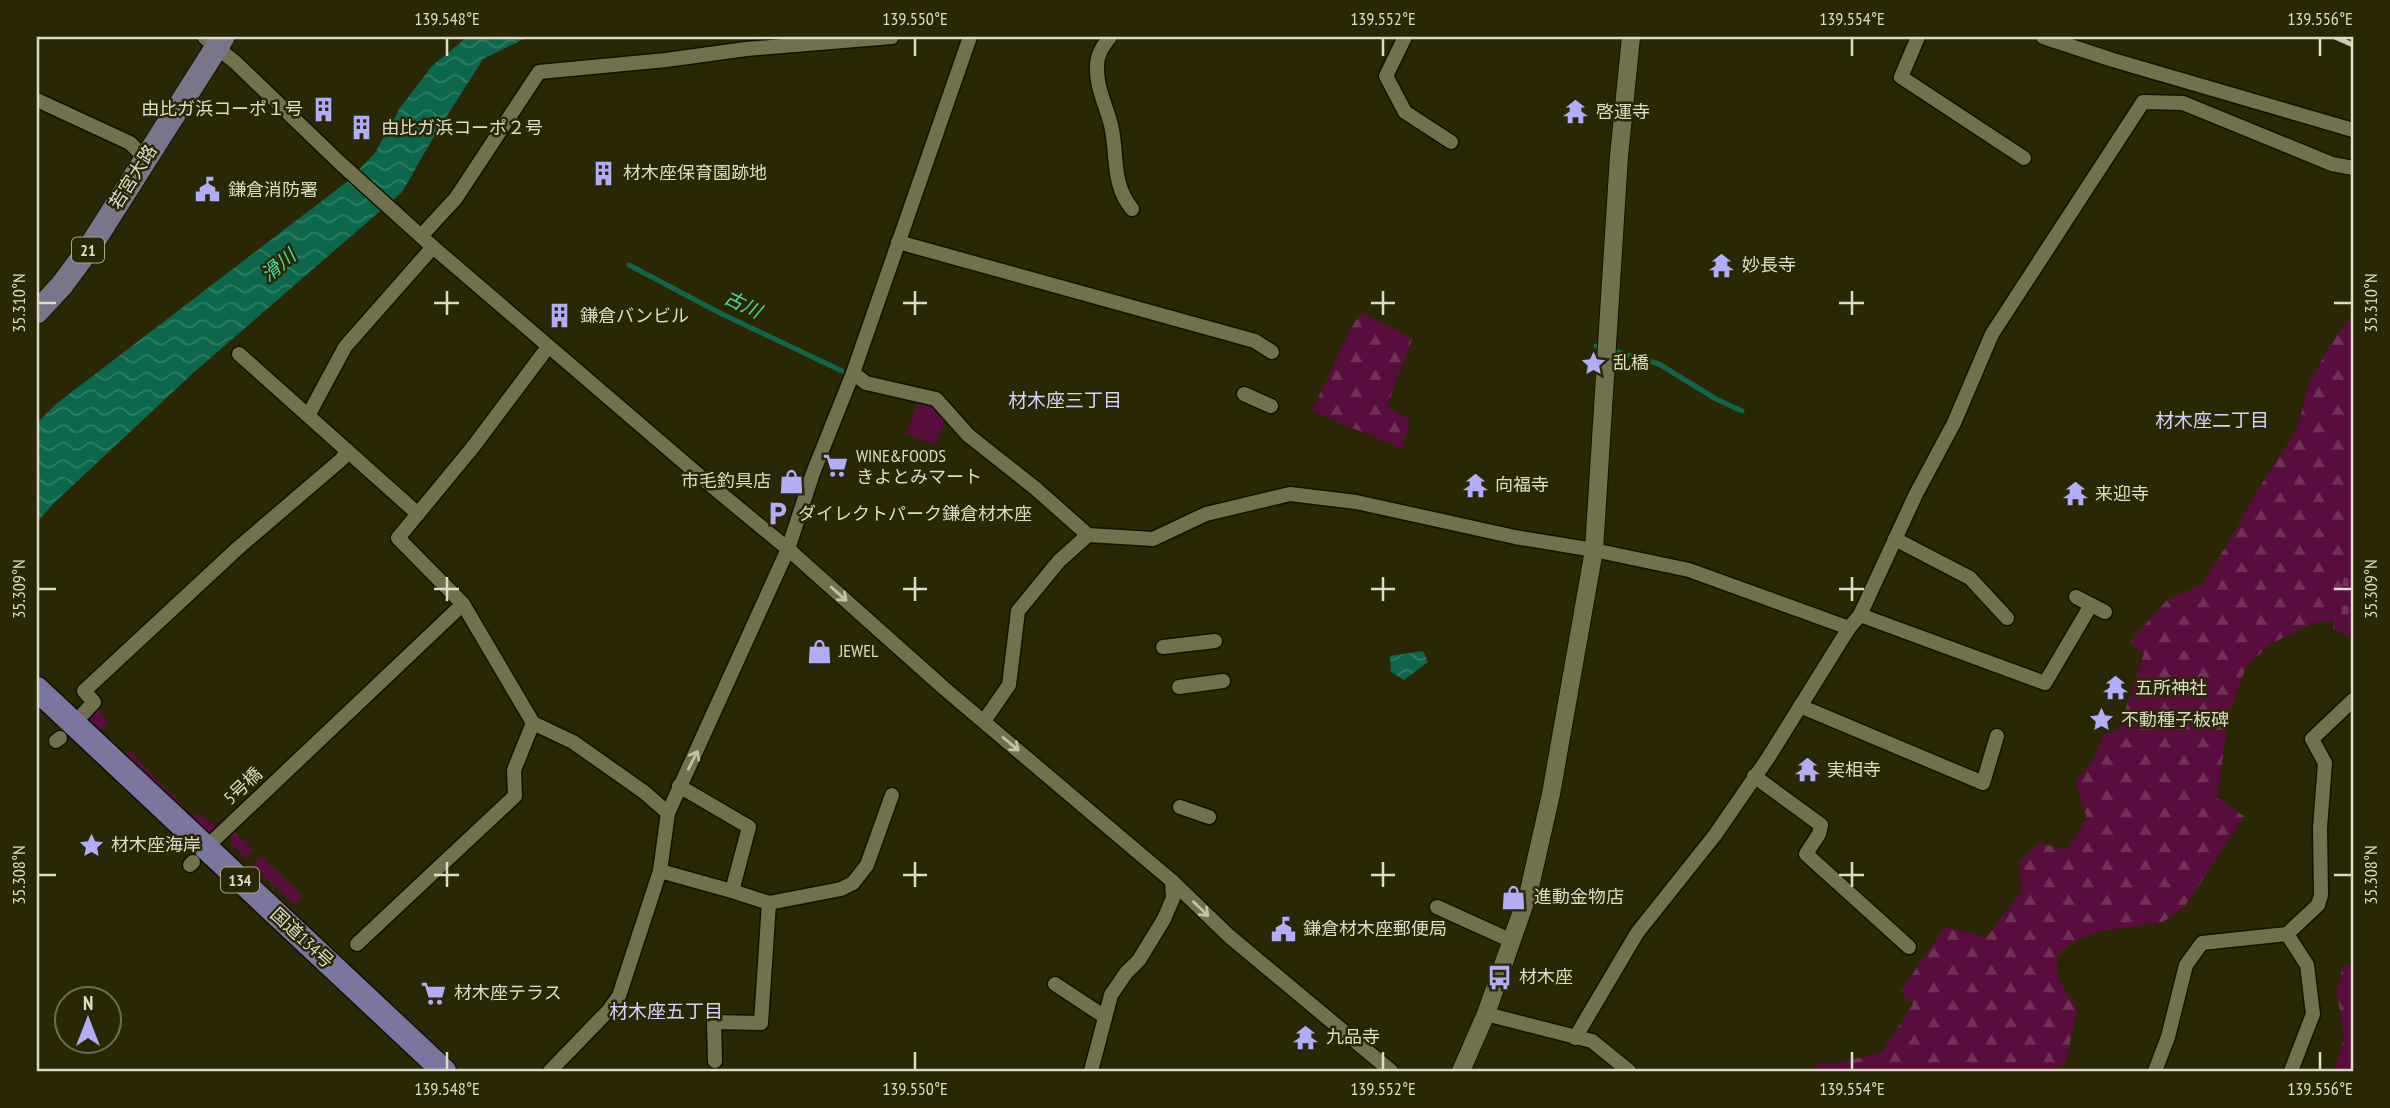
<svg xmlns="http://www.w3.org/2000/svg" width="2390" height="1108" font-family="'PT Sans Narrow','Noto Sans JP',sans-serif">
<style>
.grass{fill:url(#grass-tufts)}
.forest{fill:url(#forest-firs)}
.cemetery{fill:url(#cemetery-stones)}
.green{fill:#590d3e}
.water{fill:url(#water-waves)}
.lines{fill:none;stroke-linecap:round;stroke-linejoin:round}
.stream{stroke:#0d674d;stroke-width:5}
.minor-casing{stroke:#121100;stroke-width:17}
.tertiary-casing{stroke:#121100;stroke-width:20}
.primary-casing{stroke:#121100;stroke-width:25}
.trunk-casing{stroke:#121100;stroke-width:27}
.minor{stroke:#72714d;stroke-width:14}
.tertiary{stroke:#72714d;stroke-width:18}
.primary{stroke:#79758b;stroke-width:23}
.trunk{stroke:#7b76a0;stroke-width:24}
.rail{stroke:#c9c9b4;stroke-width:5}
.oneway{stroke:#c2c1a9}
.ticks{fill:none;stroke:#dcdcc8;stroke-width:2.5}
.labels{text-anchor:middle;stroke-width:5;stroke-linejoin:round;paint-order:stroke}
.shield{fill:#2a2804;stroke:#a7a68d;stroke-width:2}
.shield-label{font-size:16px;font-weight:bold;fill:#dcdcc8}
.poi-label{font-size:18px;fill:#dcdcc8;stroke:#2a2804;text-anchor:start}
.street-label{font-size:18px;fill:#dcdcc8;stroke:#2a2804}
.water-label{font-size:19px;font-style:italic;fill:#47dcac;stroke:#2a2804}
.neighbourhood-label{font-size:19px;fill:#d4d2fe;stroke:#2a2804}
.neatline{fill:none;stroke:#dcdcc8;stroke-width:2.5}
.ticks-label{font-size:18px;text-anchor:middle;fill:#dcdcc8}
</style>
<defs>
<pattern id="grass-tufts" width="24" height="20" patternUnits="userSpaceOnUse" patternTransform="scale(1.75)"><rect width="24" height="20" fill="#590d3e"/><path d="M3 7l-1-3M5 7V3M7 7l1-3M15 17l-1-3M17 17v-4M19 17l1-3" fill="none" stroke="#703058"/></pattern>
<pattern id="forest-firs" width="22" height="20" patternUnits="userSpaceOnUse" patternTransform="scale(1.75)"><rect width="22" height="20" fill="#590d3e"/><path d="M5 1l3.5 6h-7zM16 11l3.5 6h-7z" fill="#703058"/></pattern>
<pattern id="cemetery-stones" width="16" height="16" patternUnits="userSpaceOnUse" patternTransform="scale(1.75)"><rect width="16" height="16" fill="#590d3e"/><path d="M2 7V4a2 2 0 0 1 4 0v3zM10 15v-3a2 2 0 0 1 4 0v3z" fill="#703058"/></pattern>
<pattern id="water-waves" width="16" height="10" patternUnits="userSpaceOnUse" patternTransform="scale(1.75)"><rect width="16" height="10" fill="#0d674d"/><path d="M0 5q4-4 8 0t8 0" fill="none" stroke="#307c65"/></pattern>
</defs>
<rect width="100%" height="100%" fill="#2a2804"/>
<g class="grass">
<path d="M96 710H100L108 724 100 731 90 721Z"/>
<path d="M128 749 154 777 182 803 178 807 125 757Z"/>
<path d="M196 813 218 827 208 833 191 817Z"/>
<path d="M231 829 253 849 246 858 231 844Z"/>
<path d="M260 856 302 896 295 905 252 865Z"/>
</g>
<g class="forest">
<path d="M1361 312 1412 339 1387 406 1410 420 1402 449 1312 411 1349 332Z"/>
<path d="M2353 314V582L2342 619 2313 623 2272 643 2247 665 2229 712 2217 798 2244 816 2185 906 2163 922 2100 931 2071 943 2056 957 2059 980 2077 1009 2066 1063 2049 1071H1814L1816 1063H1839L1882 1052 1913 1004 1900 992 1945 927 1987 937 2022 891 2019 864 2039 843 2066 850 2087 819 2076 781 2093 761 2104 734 2119 729 2144 653 2129 643 2166 601 2202 584 2232 537 2252 499 2298 427 2309 382 2332 342Z"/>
<path d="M2343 966H2353V1071H2334L2344 1037 2337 991Z"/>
</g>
<path class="cemetery" d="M2353 535V637L2333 629Z"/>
<path class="green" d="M918 403 933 405 946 420 935 445 906 433Z"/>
<g class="water">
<path d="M467 37H528L483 59 436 133 402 192 192 374 54 503 37 522V423L56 404 348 181 375 153 400 108 432 66Z"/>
<path d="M1423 651 1428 662 1404 680 1391 672 1390 656Z"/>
</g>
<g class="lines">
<g class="stream">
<path d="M629 265 722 314 842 371"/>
<path d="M1596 346 1659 364 1716 399 1742 411"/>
</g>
<defs>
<g id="minor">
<path d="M204 37 235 62 340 163 433 247 708 483 788 549 945 689 1172 881 1229 936 1391 1071"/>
<path d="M1110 37C1103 46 1097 54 1097 66 1096 87 1106 105 1111 125 1118 155 1111 183 1132 209"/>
<path d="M1405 37 1386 76 1405 112 1451 142"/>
<path d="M1918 37 1901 77 2024 158"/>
<path d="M2043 37 2113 60 2353 130"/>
<path d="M37 100 130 143 145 158"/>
<path d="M421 236 456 198 539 72 666 60 746 49 892 37"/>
<path d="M898 242 1255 341 1272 352"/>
<path d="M548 347 473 447 398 538 463 604 533 723 573 742 644 792 668 813"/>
<path d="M239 354 418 514"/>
<path d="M853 373 866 383 936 399 968 435 1035 488 1088 535 1153 539 1206 514 1290 494 1356 502 1515 537 1594 550 1689 570 1849 628"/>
<path d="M1244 394 1271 406"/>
<path d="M309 414 345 347 433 247"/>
<path d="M1895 539 1970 578 2007 618"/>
<path d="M2076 597 2105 612"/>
<path d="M1860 615 2045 683 2091 605"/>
<path d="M1163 647 1215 641"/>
<path d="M1179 687 1223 681"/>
<path d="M1800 706 1983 783 1997 736"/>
<path d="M83 714 94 702 84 691 238 548 342 459 347 450"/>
<path d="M984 721 1009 685 1018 611 1059 561 1088 535"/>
<path d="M56 741 60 738"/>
<path d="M1754 776 1821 825 1819 834 1806 854 1909 947"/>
<path d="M679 786 749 827 732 891"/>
<path d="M1180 807 1209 817"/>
<path d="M215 839 463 604"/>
<path d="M190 865 193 862"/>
<path d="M660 871 732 891 769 903 841 889 853 883 867 865 892 795"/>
<path d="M1437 907 1512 941"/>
<path d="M2287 934 2307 965 2313 1014 2291 1071"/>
<path d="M357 944 515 796 514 770 533 723"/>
<path d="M1055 984 1105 1017"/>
<path d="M1486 1014 1592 1041 1629 1071"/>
<path d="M1575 1038 1637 933 1715 835 1768 758 1849 628 1860 615 1916 494 1954 423 1992 334 2143 102 2183 103 2332 164 2353 168"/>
<path d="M715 1061 714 1022 761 1023 769 903"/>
<path d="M550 1071 609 1010 619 996 660 871 668 813 788 549 813 473 853 373 970 37"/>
<path d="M1091 1071 1111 995 1126 973 1139 960 1164 919 1173 898 1172 881"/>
<path d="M2155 1071 2168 1037 2186 965 2202 943 2287 934 2318 905 2321 895 2320 828 2325 763 2312 739 2353 700"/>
</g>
<path id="tertiary" d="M1461 1071 1486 1014 1529 891 1551 794 1594 550 1619 156 1631 37"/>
<path id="primary" d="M37 312 62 285 90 247 223 37"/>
<path id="trunk" d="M37 689 444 1071"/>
</defs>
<use href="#minor" class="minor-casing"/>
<use href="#tertiary" class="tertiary-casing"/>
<use href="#primary" class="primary-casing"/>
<use href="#trunk" class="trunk-casing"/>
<use href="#minor" class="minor"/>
<use href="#tertiary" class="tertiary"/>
<use href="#primary" class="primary"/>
<use href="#trunk" class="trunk"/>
<path class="rail" d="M2335 37 2353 45"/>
</g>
<defs><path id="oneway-shaft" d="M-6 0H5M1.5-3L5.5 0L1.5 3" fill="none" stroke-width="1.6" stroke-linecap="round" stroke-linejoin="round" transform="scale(1.75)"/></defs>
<g class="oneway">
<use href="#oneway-shaft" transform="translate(839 594) rotate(42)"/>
<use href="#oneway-shaft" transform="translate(1011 744) rotate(40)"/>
<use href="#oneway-shaft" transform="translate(693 760) rotate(-63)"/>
<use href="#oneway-shaft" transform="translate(1201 909) rotate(44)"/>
</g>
<path class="ticks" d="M447 38V56M915 38V56M1383 38V56M1852 38V56M2320 38V56M447 291V315M915 291V315M1383 291V315M1852 291V315M38 303H56M434 303H459M903 303H927M1371 303H1395M1839 303H1864M2334 303H2352M447 577V601M915 577V601M1383 577V601M1852 577V601M38 589H56M434 589H459M903 589H927M1371 589H1395M1839 589H1864M2334 589H2352M447 862V887M915 862V887M1383 862V887M1852 862V887M38 875H56M434 875H459M903 875H927M1371 875H1395M1839 875H1864M2334 875H2352M447 1052V1070M915 1052V1070M1383 1052V1070M1852 1052V1070M2320 1052V1070"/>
<defs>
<symbol id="building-bare" viewBox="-9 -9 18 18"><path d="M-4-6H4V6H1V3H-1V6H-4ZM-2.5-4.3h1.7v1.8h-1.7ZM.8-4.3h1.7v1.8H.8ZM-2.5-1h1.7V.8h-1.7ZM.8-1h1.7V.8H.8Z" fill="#b3adf9" stroke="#2a2804" stroke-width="2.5" paint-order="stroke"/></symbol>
<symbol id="temple-bare" viewBox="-9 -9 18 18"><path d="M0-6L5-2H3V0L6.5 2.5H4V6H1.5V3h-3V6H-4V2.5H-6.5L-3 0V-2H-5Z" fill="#b3adf9" stroke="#2a2804" stroke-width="2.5" paint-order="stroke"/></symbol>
<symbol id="civic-bare" viewBox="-9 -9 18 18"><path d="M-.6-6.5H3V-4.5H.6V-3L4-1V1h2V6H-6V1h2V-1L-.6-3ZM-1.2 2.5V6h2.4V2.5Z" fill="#b3adf9" stroke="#2a2804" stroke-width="2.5" paint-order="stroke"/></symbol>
<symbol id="sight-bare" viewBox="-9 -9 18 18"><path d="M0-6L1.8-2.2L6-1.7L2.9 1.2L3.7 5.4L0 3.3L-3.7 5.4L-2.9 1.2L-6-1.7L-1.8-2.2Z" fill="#b3adf9" stroke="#2a2804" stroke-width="2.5" paint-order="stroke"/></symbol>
<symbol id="supermarket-bare" viewBox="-9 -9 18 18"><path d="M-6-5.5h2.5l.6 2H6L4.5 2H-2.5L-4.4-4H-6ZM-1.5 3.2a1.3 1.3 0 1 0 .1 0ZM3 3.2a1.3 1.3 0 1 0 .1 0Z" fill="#b3adf9" stroke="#2a2804" stroke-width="2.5" paint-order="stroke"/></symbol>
<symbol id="shop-bare" viewBox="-9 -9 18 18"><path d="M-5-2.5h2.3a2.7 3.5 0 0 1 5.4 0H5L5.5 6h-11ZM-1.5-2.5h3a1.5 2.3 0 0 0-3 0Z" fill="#b3adf9" stroke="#2a2804" stroke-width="2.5" paint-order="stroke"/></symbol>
<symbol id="parking-bare" viewBox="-9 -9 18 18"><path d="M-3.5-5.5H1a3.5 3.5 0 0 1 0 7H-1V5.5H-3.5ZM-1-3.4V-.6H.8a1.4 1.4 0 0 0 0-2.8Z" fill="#b3adf9" stroke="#2a2804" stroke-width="2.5" paint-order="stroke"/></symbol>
<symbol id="bus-bare" viewBox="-9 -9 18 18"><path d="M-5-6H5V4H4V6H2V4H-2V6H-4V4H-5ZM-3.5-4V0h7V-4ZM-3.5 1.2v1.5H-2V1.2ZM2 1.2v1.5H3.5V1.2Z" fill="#b3adf9" stroke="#2a2804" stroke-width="2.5" paint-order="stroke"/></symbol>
</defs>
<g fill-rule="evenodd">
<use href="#building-bare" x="306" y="92" width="35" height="35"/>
<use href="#temple-bare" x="1558" y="94" width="35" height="35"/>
<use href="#building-bare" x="344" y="110" width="35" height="35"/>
<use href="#building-bare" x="586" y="156" width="35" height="35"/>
<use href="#civic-bare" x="190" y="172" width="35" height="35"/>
<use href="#temple-bare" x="1704" y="248" width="35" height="35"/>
<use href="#building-bare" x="542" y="298" width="35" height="35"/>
<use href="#sight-bare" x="1576" y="346" width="35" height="35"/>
<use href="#supermarket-bare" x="818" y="448" width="35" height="35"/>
<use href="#shop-bare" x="774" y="464" width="35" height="35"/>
<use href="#temple-bare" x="1458" y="468" width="35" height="35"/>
<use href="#temple-bare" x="2058" y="476" width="35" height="35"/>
<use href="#parking-bare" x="760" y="496" width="35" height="35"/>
<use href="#shop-bare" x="802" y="634" width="35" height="35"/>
<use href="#temple-bare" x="2098" y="670" width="35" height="35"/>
<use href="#sight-bare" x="2084" y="702" width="35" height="35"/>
<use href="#temple-bare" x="1790" y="752" width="35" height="35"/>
<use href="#sight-bare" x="74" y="828" width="35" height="35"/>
<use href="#shop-bare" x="1496" y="880" width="35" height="35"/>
<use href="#civic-bare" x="1266" y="912" width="35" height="35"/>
<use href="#bus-bare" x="1482" y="960" width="35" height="35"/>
<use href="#supermarket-bare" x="416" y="976" width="35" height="35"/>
<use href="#temple-bare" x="1288" y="1020" width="35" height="35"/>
</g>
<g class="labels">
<g class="shield">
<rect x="72" y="237.5" width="32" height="25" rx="5"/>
<rect x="221" y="867.5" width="38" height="25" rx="5"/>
</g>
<g class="shield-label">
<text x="88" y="256">21</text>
<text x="240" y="886">134</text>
</g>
<g class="poi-label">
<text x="303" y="115" text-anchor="end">由比ガ浜コーポ１号</text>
<text x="1596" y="118">啓運寺</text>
<text x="381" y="134">由比ガ浜コーポ２号</text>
<text x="623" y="179">材木座保育園跡地</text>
<text x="228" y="196">鎌倉消防署</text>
<text x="1742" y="271">妙長寺</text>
<text x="580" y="322">鎌倉バンビル</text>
<text x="1613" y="369">乱橋</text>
<text x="856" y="462">WINE&amp;FOODS<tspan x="856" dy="21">きよとみマート</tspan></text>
<text x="771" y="487" text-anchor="end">市毛釣具店</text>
<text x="1495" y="491">向福寺</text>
<text x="2095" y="500">来迎寺</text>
<text x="798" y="520">ダイレクトパーク鎌倉材木座</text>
<text x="839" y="657">JEWEL</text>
<text x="2135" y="694">五所神社</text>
<text x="2121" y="726">不動種子板碑</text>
<text x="1827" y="776">実相寺</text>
<text x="111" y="851">材木座海岸</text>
<text x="1534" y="903">進動金物店</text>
<text x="1303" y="935">鎌倉材木座郵便局</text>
<text x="1519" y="983">材木座</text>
<text x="454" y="999">材木座テラス</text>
<text x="1326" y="1043">九品寺</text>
</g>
<g class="street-label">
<text transform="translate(133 177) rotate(-58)" y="6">若宮大路</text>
<text transform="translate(243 786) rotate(-43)" y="6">5号橋</text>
<text transform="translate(302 938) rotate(43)" y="6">国道134号</text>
</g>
<g class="water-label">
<text transform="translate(278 265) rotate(-40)" y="7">滑川</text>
<text transform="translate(743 304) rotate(26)" y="7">古川</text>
</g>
<g class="neighbourhood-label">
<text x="1065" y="407">材木座三丁目</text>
<text x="2212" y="427">材木座二丁目</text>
<text x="666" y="1018">材木座五丁目</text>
</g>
</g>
<rect width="2390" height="1108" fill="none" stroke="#2a2804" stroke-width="77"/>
<g transform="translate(88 1020)"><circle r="33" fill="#2a2804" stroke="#717052" stroke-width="2"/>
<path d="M0-5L12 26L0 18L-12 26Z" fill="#b3adf9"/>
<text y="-10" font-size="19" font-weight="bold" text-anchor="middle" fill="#dcdcc8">N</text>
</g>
<rect x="38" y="38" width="2314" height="1032" class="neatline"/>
<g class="ticks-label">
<text x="447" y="25">139.548°E</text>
<text x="915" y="25">139.550°E</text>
<text x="1383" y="25">139.552°E</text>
<text x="1852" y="25">139.554°E</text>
<text x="2320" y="25">139.556°E</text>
<text transform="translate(19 303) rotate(-90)" y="6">35.310°N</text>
<text transform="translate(2371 303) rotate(-90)" y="6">35.310°N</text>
<text transform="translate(19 589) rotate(-90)" y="6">35.309°N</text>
<text transform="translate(2371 589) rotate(-90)" y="6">35.309°N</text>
<text transform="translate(19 875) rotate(-90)" y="6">35.308°N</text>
<text transform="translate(2371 875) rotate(-90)" y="6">35.308°N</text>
<text x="447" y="1095">139.548°E</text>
<text x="915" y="1095">139.550°E</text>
<text x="1383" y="1095">139.552°E</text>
<text x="1852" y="1095">139.554°E</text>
<text x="2320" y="1095">139.556°E</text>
</g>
</svg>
